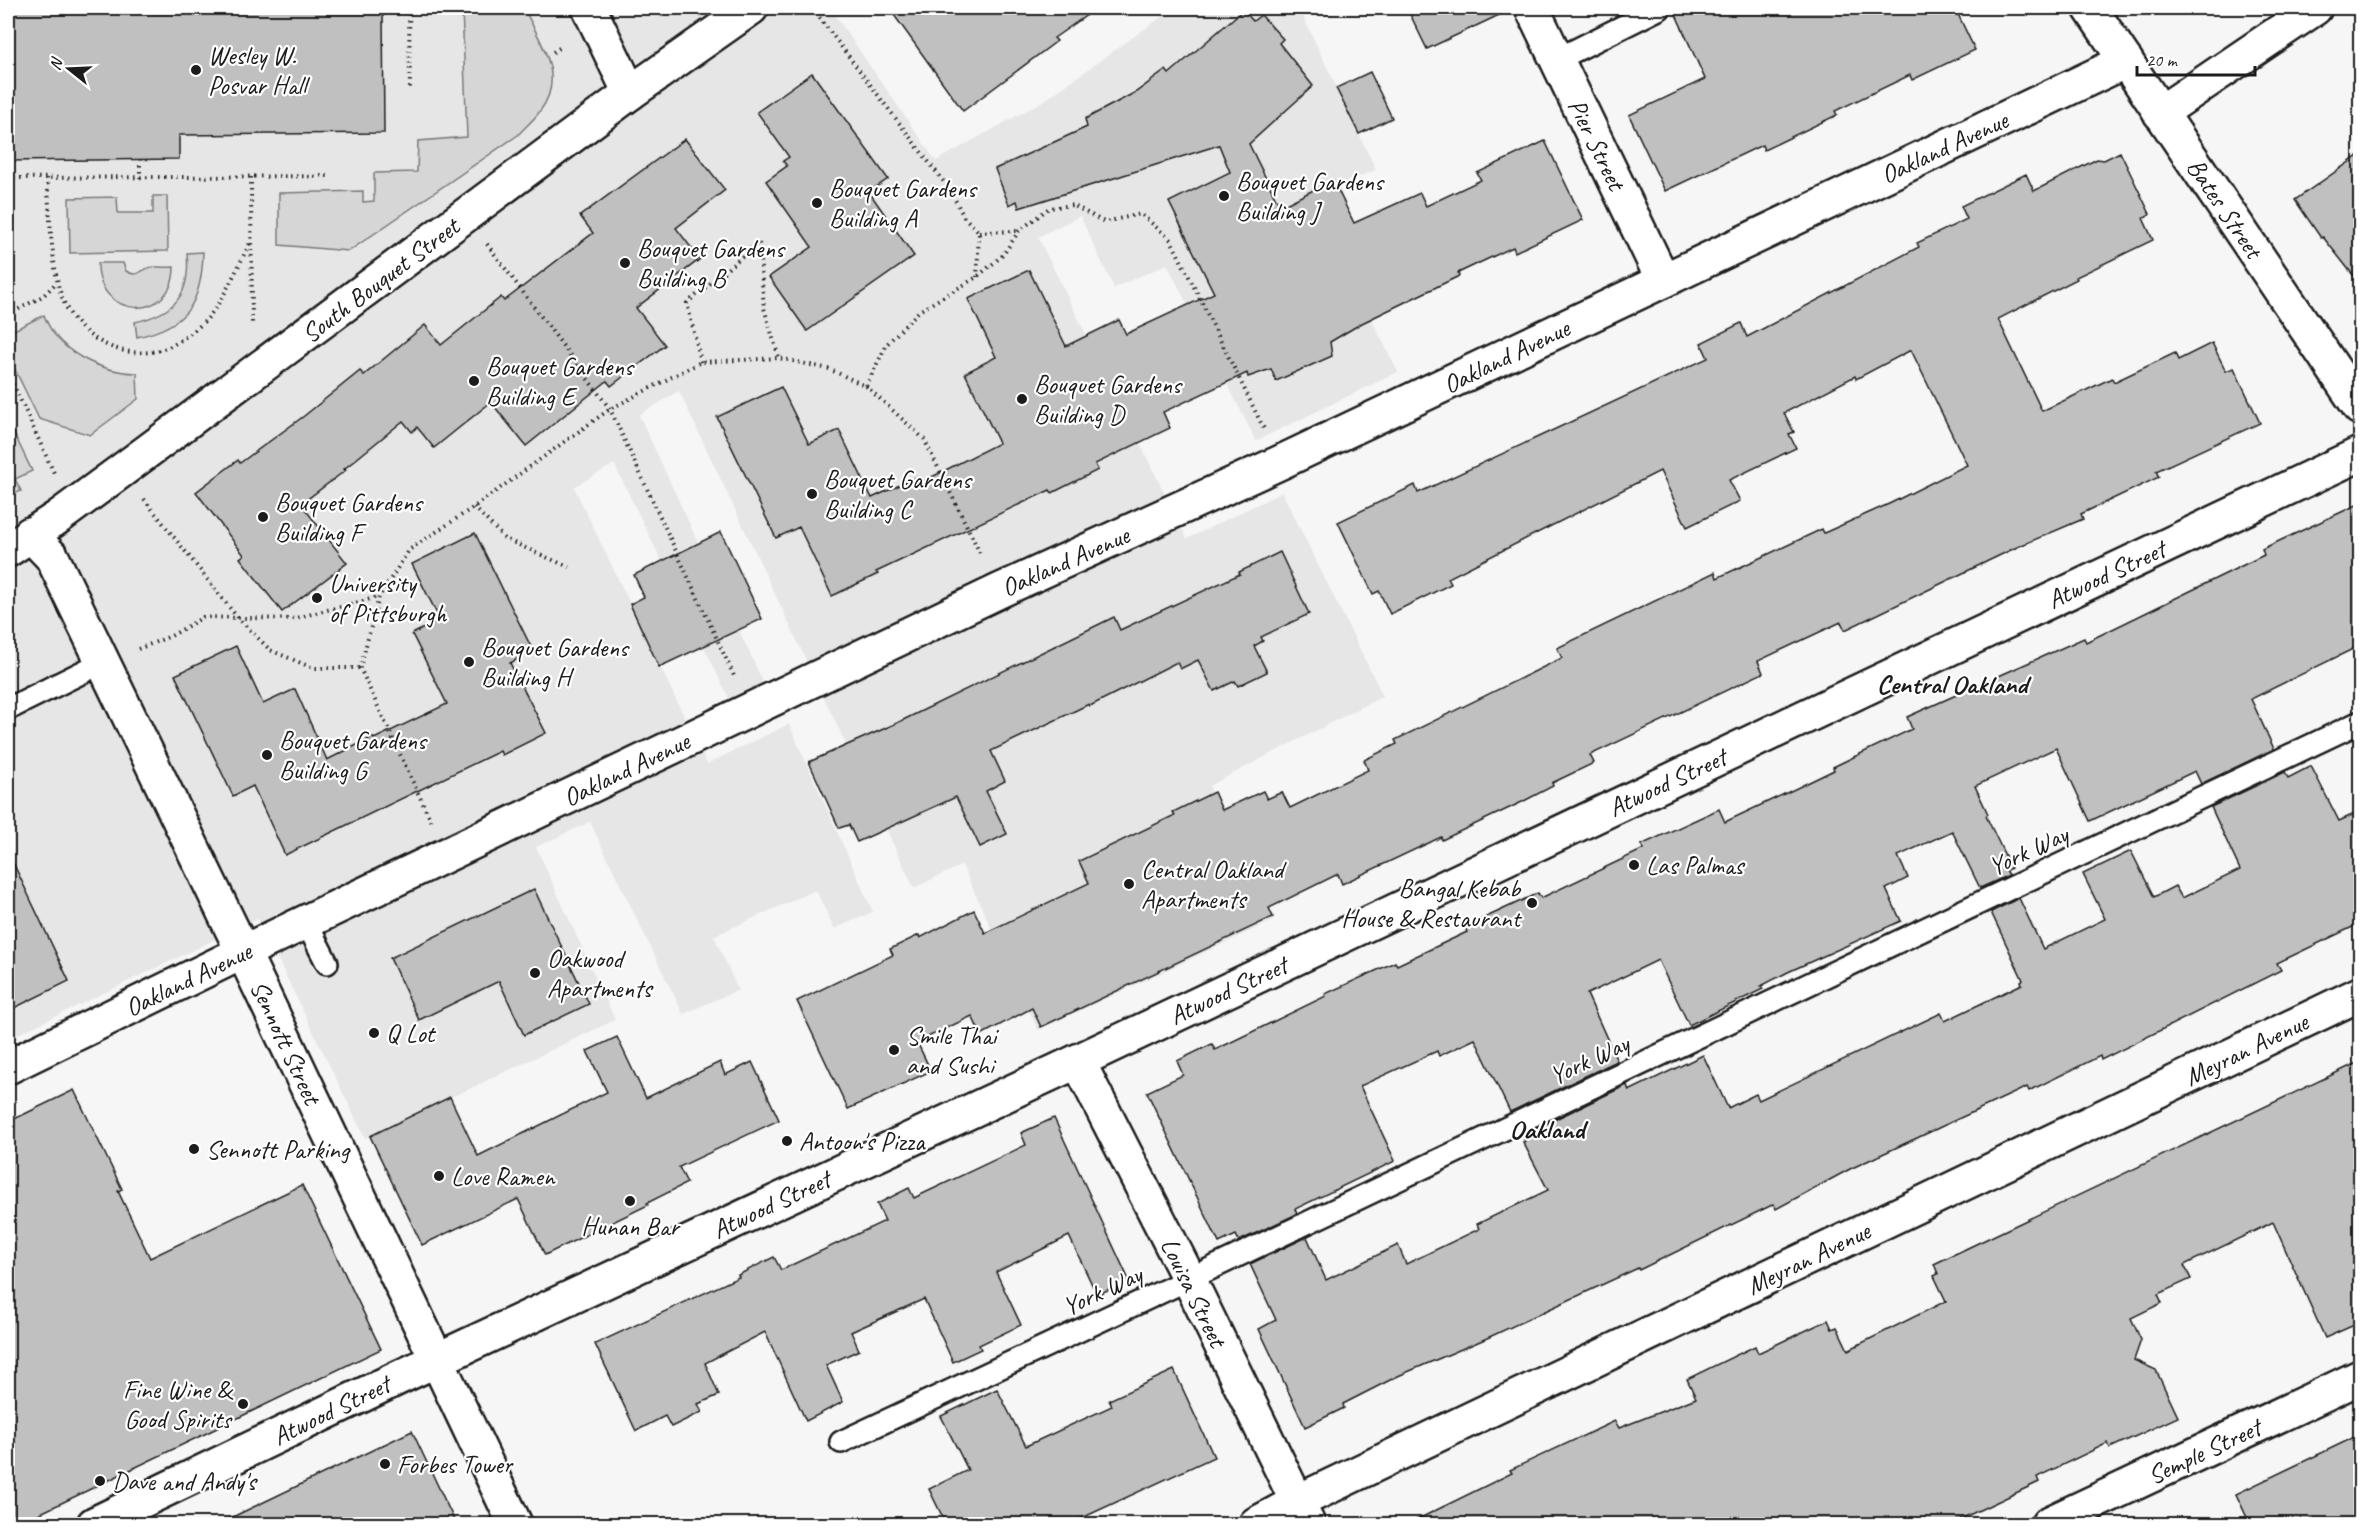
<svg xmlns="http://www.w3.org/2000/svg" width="2368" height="1532" font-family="Caveat,sans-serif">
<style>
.built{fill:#e6e6e6}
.grass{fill:#d6d6d6;stroke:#797979;stroke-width:1.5}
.building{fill:#c0c0c0;stroke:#1c1c1c;stroke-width:1.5}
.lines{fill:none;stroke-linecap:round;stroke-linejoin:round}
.lane-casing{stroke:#1c1c1c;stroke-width:26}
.street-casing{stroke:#1c1c1c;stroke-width:38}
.secondary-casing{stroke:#1c1c1c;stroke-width:38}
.path{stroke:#1c1c1c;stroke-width:4;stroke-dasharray:1.5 4.5;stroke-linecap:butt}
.lane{stroke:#fff;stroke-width:21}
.street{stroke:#fff;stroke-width:33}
.secondary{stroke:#fff;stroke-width:33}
.poi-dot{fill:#1c1c1c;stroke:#fff;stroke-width:2}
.labels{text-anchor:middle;stroke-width:4.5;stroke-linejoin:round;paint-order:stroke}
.poi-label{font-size:26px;fill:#1c1c1c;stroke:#fff;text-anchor:start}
.street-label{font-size:26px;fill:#1c1c1c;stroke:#fff}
.neighbourhood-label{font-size:27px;font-weight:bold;fill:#1c1c1c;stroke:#fff}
</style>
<rect width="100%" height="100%" fill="#f6f6f6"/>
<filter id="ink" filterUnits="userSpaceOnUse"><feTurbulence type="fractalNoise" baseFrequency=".0167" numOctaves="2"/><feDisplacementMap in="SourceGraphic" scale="12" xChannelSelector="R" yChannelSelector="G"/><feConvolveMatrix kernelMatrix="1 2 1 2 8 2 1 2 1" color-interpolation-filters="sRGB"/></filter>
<g filter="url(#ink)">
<path class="built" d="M8 8H830L936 161 1045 100 1174 8H1299L1376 170 1310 196 1398 372 1256 441 1167 264 1114 288 1080 216 1038 237 1187 539 1282 492 1383 696 1209 786 1274 920 1038 1030 962 865 914 888 679 391 639 415 763 682 730 700 614 464 574 487 707 764 789 724 873 912 834 929 816 890 714 936 738 990 683 1014 590 822 536 847 615 1020 365 1138 258 919 8 1039Z"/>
<g class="grass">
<path d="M462 8H524C539 41 567 76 540 111 534 120 525 127 518 135L349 251 279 245V193L363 191V202L374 201V173L417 172 418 141 467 137Z"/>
<path d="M153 196H167L168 251 70 253 69 198 117 197 118 213H153Z"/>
<path d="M203 252C202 302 188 326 137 337L135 322C175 313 191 295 187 253Z"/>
<path d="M98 263H123L126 271C137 278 140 271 148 268 155 266 167 268 174 267 174 322 97 321 98 263Z"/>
<path d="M44 315C57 352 100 372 137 373L138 399 90 435 39 419 8 355V333Z"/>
<path d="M8 421 32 471 15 479 21 491 8 497Z"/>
</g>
<g class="building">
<path d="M8 8H383L384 133 179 135V159L8 161Z"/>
<path d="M889 8H1097L1054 38 1057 41 963 111Z"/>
<path d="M1407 8H1514L1427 49Z"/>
<path d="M1673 8H1955L1975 50 1912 80 1910 75 1835 111 1837 115 1764 150 1762 145 1665 191 1629 115 1705 79Z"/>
<path d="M1243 10 1253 21 1261 15 1283 39 1279 43 1313 86 1249 144 1280 207 1333 180 1354 223 1420 193 1426 206 1481 180 1477 173 1545 141 1583 220 1515 252 1513 247 1458 273 1459 276 1362 323 1330 342 1332 356 1276 381 1271 369 1248 377 1247 373 1163 412 1170 428 1095 464 1098 470 1052 493 1050 490 876 572 878 574 832 596 799 527 776 538 717 417 781 387 809 444 839 430 872 498 917 477 920 483 999 443 965 373 996 357 968 299 1029 270 1066 346 1119 320 1126 334 1214 293 1169 202 1230 172 1219 145 1019 208 1017 201 1009 205 995 169 1087 127 1085 119 1136 92 1166 70 1169 74Z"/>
<path d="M1370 72 1392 118 1359 134 1336 88Z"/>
<path d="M812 73 888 179 869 192 914 256 807 331 769 277 812 247 766 181 787 166 783 161 789 157 757 112Z"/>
<path d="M685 139 725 190 676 228 700 259 636 308 665 345 611 386 607 381 526 446 491 402 434 448 417 427 412 432 403 421 344 469 346 470 301 504 347 563 282 612 240 558 244 555 196 492 238 460 240 463 304 416 360 371 364 375 425 325 441 345 501 297 504 301 593 233 580 216Z"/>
<path d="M2120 152 2150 214 2143 218 2153 240 2076 277 2077 279 1998 319 2042 411 2112 378 2114 382 2175 353 2178 360 2212 343 2226 371 2234 368 2260 423 2156 471 2159 477 2081 514 2083 519 2015 548 1845 630 1841 622 1758 661 1763 673 1590 755 1594 763 1552 783 1553 786 1522 802 1442 840 1441 837 1342 884 1338 874 1269 908 1273 917 1041 1027 1032 1008 981 1035 972 1016 917 1042 931 1071 848 1109 797 1001 893 955 890 949 919 935 920 938 974 910 985 933 1089 883 1079 861 1175 815 1173 812 1214 792 1222 810 1263 791 1267 799 1282 792 1290 808 1368 770 1364 760 1397 744 1395 740 1562 658 1557 648 1715 572 1717 578 1822 529 1824 533 1891 503 1967 465 1911 350 1856 379 1855 376 1784 413 1794 432 1789 434 1796 448 1729 480 1740 501 1687 527 1660 471 1448 578 1451 584 1390 614 1379 591 1373 594 1338 522 1415 485 1418 493 1708 358 1701 343 1741 323 1747 337 1919 247 1917 243 1967 219 1961 206 2026 174 2034 191 2097 159 2104 160Z"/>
<path d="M2361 154V285L2323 237 2321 238 2295 200Z"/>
<path d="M2361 503V645L2251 699 2274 749 2201 784 2195 771 2090 821 2056 748 1975 786 1988 814 1986 816 2011 868 2006 870 2009 875 1980 888 1952 831 1898 856 1908 878 1886 889 1901 921 1788 972 1761 986 1763 989 1689 1025 1658 960 1587 994 1617 1061 1510 1112 1475 1039 1439 1056 1437 1051 1360 1086 1395 1161 1295 1209 1297 1214 1239 1241 1236 1235 1219 1243 1147 1092 1183 1075 1177 1061 1212 1044 1215 1050 1326 996 1325 994 1395 962 1397 965 1467 932 1465 927 1538 893 1541 898 1644 849 1641 845 1719 809 1725 822 1801 786 1834 770 1833 767 1912 729 1907 717 2084 638 2086 642 2264 555 2262 549Z"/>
<path d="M721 532 762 619 659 667 630 604 644 597 634 575Z"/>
<path d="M475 533 533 651 510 663 546 733 502 755 500 751 285 855 253 786 233 796 175 675 236 646 263 704 295 689 327 760 373 737 374 739 447 704 412 634 440 620 412 564Z"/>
<path d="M1280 552 1309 614 1261 637 1263 641 1254 646 1267 672 1238 686 1235 681 1214 691 1198 660 1180 669 1177 662 1090 706 1089 704 991 751 1005 781 986 791 1007 834 980 847 956 797 857 842 849 825 839 828 809 762 897 723 1114 617 1120 630 1240 574 1239 572Z"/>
<path d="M2311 766 2339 821 2361 811V923L2277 963 2281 970 2101 1060 2100 1056 2029 1091 2027 1087 1850 1169 1776 1209 1774 1204 1639 1270 1638 1268 1485 1339 1398 1376 1343 1404 1344 1408 1305 1427 1259 1329 1276 1320 1250 1264 1307 1237 1326 1280 1398 1245 1406 1264 1479 1229 1477 1224 1548 1190 1523 1142 1525 1141 1522 1135 1627 1085 1629 1091 1703 1055 1728 1108 1756 1094 1759 1100 1941 1013 1945 1021 2022 984 2021 981 2023 980 1991 912 2019 898 2043 949 2105 919 2083 874 2131 851 2154 897 2175 886 2182 898 2240 870 2211 807 2285 772 2288 778Z"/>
<path d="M8 852 69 981 8 1011Z"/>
<path d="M534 889 589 1004 524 1035 499 981 419 1020 390 958Z"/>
<path d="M617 1037 646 1098 720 1062 725 1075 752 1062 779 1120 679 1167 687 1183 647 1203 648 1205 545 1255 518 1199 422 1245 370 1136 450 1097 478 1156 607 1092 587 1051Z"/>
<path d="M2361 1061V1322L2325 1338 2273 1222 2184 1265 2191 1279 2158 1294 2162 1303 2131 1318 2141 1340 2134 1360 2156 1370 2178 1417 2110 1448 2108 1443 2037 1477 2039 1482 1950 1524H1408L1512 1473 1510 1470 1615 1421 1619 1428 1696 1398 1687 1379 1755 1346 1758 1353 1828 1320 1832 1329 1837 1327 1848 1350 1946 1301 1934 1276 1938 1274 1934 1264Z"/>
<path d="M74 1090 122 1189 118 1191 150 1258 302 1185 381 1349 18 1524H8V1122Z"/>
<path d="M1054 1118 1129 1280 1097 1295 1069 1236 996 1272 1021 1325 979 1345 981 1349 953 1362 924 1299 851 1332 859 1350 826 1365 843 1402 806 1421 765 1332 705 1363 719 1395 698 1404 702 1412 671 1427 665 1416 636 1431 595 1344 739 1277 738 1275 774 1257 781 1270 885 1221 877 1204 909 1188 914 1198 1026 1145 1021 1133Z"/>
<path d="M1174 1370 1214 1457 1069 1524H946L929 1489 968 1470 941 1416 997 1389 1026 1446 1112 1406 1109 1400Z"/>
<path d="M412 1431 456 1524H218Z"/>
<path d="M2361 1434V1524H2250L2236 1494Z"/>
</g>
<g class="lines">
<defs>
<g id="lane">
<path d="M1556 60 1660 8"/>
<path d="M8 709 103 662"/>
<path d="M306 922 327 963"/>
<path d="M841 1442 1189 1279 2360 722"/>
</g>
<g id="street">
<path d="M1532 8 1663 280"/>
<path d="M2160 113 2315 8"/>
<path d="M30 534 52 557 243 952 515 1524"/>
<path d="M1078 1061 1189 1279 1308 1524"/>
<path d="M8 1067 243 952 999 591 1279 463 2126 61"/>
<path d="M94 1524 400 1377 1078 1061 2360 454"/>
<path d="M1256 1524 1297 1502 2360 994"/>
<path d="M2048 1524 2360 1377"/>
</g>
<g id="secondary">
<path d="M589 8 630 93"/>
<path d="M2090 8 2360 408"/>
<path d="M8 550 57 518 121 471 630 93 751 8"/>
</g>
</defs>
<use href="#lane" class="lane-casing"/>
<use href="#street" class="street-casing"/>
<use href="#secondary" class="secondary-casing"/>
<g class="path">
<path d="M409 8 410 91"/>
<path d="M812 8 950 190 964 217 979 232 977 277"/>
<path d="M553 52 561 47"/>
<path d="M140 159V178"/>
<path d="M251 177 252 326"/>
<path d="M8 178 331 176"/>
<path d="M47 178C50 212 51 270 63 300 79 341 131 366 173 345 183 339 197 329 206 320 223 302 239 264 251 241"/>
<path d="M979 232 1018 231"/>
<path d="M487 244 610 409 735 678"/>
<path d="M8 315 43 296 57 282"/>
<path d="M701 362 687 303 759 242 764 308 779 358"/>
<path d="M8 373 54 473"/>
<path d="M866 386 887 344 919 311 977 277 1003 255 1019 231 1049 208 1073 205 1104 222 1141 214 1171 240 1264 429"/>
<path d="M144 499 237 617 270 650 313 668H360"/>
<path d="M474 507 505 539 569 567"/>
<path d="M138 649 171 636 203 617 292 619 378 597"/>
<path d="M431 821 360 668 379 597 409 550 474 507 610 409 701 362 779 358 829 369 866 386 924 439 982 557"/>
</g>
<use href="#lane" class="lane"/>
<use href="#street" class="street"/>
<use href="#secondary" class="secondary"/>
</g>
</g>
<g class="poi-dot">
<circle cx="196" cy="70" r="6"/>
<circle cx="1224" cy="196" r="6"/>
<circle cx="817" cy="203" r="6"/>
<circle cx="625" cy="263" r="6"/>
<circle cx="474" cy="381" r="6"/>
<circle cx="1022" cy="399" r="6"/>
<circle cx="812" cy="494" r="6"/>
<circle cx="263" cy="517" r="6"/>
<circle cx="317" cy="598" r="6"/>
<circle cx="469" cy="662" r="6"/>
<circle cx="267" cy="755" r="6"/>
<circle cx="1634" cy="865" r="6"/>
<circle cx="1129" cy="884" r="6"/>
<circle cx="1532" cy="903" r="6"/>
<circle cx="535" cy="973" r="6"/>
<circle cx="374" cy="1033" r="6"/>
<circle cx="894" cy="1050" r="6"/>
<circle cx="787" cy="1141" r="6"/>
<circle cx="194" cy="1149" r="6"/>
<circle cx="439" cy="1176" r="6"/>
<circle cx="630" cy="1201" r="6"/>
<circle cx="243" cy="1404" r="6"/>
<circle cx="385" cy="1464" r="6"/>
<circle cx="100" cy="1481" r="6"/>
</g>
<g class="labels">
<g class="poi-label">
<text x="208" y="64">Wesley W.<tspan x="208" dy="30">Posvar Hall</tspan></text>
<text x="1236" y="190">Bouquet Gardens<tspan x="1236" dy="30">Building J</tspan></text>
<text x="829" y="197">Bouquet Gardens<tspan x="829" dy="30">Building A</tspan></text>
<text x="637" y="257">Bouquet Gardens<tspan x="637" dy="30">Building B</tspan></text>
<text x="486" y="375">Bouquet Gardens<tspan x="486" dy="30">Building E</tspan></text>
<text x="1034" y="393">Bouquet Gardens<tspan x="1034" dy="30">Building D</tspan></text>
<text x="824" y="488">Bouquet Gardens<tspan x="824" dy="30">Building C</tspan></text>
<text x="275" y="511">Bouquet Gardens<tspan x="275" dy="30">Building F</tspan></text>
<text x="329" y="592">University<tspan x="329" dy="30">of Pittsburgh</tspan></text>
<text x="481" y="656">Bouquet Gardens<tspan x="481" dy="30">Building H</tspan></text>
<text x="279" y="749">Bouquet Gardens<tspan x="279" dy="30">Building G</tspan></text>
<text x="1646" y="874">Las Palmas</text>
<text x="1141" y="878">Central Oakland<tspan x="1141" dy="30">Apartments</tspan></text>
<text x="1520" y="897" text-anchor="end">Bangal Kebab<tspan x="1520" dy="30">House &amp; Restaurant</tspan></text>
<text x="547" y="967">Oakwood<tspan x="547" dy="30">Apartments</tspan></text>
<text x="386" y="1042">Q Lot</text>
<text x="906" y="1044">Smile Thai<tspan x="906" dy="30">and Sushi</tspan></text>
<text x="799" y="1150">Antoon's Pizza</text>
<text x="206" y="1158">Sennott Parking</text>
<text x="451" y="1185">Love Ramen</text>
<text x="630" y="1235" text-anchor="middle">Hunan Bar</text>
<text x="231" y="1398" text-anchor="end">Fine Wine &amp;<tspan x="231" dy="30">Good Spirits</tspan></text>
<text x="397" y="1473">Forbes Tower</text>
<text x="112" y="1490">Dave and Andy's</text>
</g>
<g class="street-label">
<text transform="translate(1597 144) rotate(64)" y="9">Pier Street</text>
<text transform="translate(1944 147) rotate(-25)" y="9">Oakland Avenue</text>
<text transform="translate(2225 208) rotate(56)" y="9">Bates Street</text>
<text transform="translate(380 280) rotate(-37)" y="9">South Bouquet Street</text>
<text transform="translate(1506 356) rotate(-26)" y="9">Oakland Avenue</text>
<text transform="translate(1065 561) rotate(-24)" y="9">Oakland Avenue</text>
<text transform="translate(2106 574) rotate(-25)" y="9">Atwood Street</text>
<text transform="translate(626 769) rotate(-26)" y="9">Oakland Avenue</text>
<text transform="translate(1667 782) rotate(-25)" y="9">Atwood Street</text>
<text transform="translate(2028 850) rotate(-25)" y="9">York Way</text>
<text transform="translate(188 979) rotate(-26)" y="9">Oakland Avenue</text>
<text transform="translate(1228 990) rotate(-25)" y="9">Atwood Street</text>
<text transform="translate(286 1042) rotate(65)" y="9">Sennott Street</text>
<text transform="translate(2246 1049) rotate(-26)" y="9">Meyran Avenue</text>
<text transform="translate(1589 1059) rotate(-25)" y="9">York Way</text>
<text transform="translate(771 1204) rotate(-25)" y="9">Atwood Street</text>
<text transform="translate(1808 1258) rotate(-26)" y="9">Meyran Avenue</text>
<text transform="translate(1102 1290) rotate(-25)" y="9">York Way</text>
<text transform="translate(1194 1292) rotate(64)" y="9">Louisa Street</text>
<text transform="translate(331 1410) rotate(-26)" y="9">Atwood Street</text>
<text transform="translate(2204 1451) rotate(-25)" y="9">Semple Street</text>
</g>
<g class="neighbourhood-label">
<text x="1952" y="693">Central Oakland</text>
<text x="1547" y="1138">Oakland</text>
</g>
</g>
<rect width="2368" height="1532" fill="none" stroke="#fff" stroke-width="30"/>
<rect x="15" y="15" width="2338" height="1502" fill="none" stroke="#1c1c1c" stroke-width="2" filter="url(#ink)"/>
<g transform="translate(69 69) rotate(288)" stroke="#ffffff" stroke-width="4.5" paint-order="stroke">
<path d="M0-4.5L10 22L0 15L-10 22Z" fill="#1c1c1c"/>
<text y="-9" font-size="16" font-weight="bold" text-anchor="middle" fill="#1c1c1c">N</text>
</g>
<path d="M2137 66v9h118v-9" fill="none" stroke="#1c1c1c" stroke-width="3"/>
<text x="2146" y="66" font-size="18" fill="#1c1c1c" stroke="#ffffff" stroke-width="4.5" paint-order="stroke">20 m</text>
</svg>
